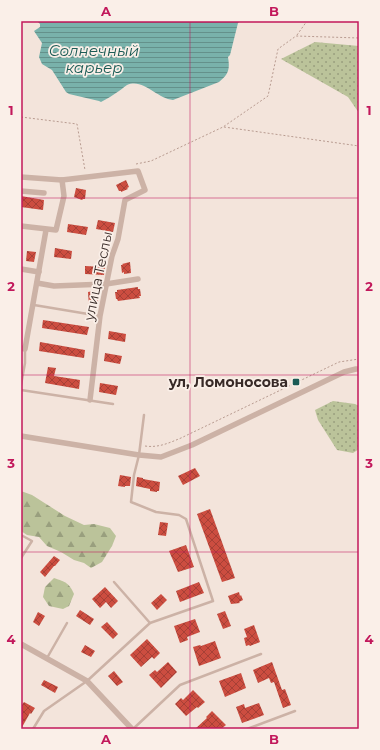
<svg xmlns="http://www.w3.org/2000/svg" width="380" height="750" font-family="Montserrat,sans-serif">
<style>
.grass{fill:url(#grass-dots)}
.forest{fill:url(#forest-firs)}
.water{fill:url(#water-rules)}
.building{fill:url(#building-cross-hatch)}
.lines{fill:none;stroke-linecap:round;stroke-linejoin:round}
.path{stroke:#b89b90;stroke-width:1;stroke-dasharray:2 2;stroke-linecap:butt}
.lane{stroke:#ccb2a6;stroke-width:2.5}
.street{stroke:#ccb2a6;stroke-width:5.5}
.grid{fill:none;stroke:#c2185b;stroke-width:1;stroke-opacity:0.55}
.poi-dot{fill:#1b5b55;stroke:#faefe8;stroke-width:1.5}
.labels{text-anchor:middle;stroke-width:3.5;stroke-linejoin:round;paint-order:stroke}
.street-label{font-size:14px;fill:#382a27;stroke:#faefe8}
.poi-label{font-size:14px;font-weight:bold;fill:#382a27;stroke:#faefe8;text-anchor:end}
.water-label{font-size:15px;font-style:italic;fill:#1b5b55;stroke:#faefe8}
.neatline{fill:none;stroke:#c2185b;stroke-width:1.5}
.grid-label{font-size:13px;text-anchor:middle;font-weight:bold;fill:#c2185b}
</style>
<defs>
<pattern id="grass-dots" width="8" height="8" patternUnits="userSpaceOnUse"><rect width="8" height="8" fill="#bbc39a"/><path d="M2 2h.1M6 6h.1" fill="none" stroke="#999f7e" stroke-width="1.8" stroke-linecap="round"/></pattern>
<pattern id="forest-firs" width="22" height="20" patternUnits="userSpaceOnUse"><rect width="22" height="20" fill="#bbc39a"/><path d="M5 1l3.5 6h-7zM16 11l3.5 6h-7z" fill="#999f7e"/></pattern>
<pattern id="water-rules" width="6" height="5" patternUnits="userSpaceOnUse"><rect width="6" height="5" fill="#79b2ab"/><path d="M0 2.5h6" fill="none" stroke="#64918b"/></pattern>
<pattern id="building-cross-hatch" width="8" height="8" patternUnits="userSpaceOnUse"><rect width="8" height="8" fill="#cc4d40"/><path d="M0 0l8 8M0 8l8-8" fill="none" stroke="#a74036"/></pattern>
</defs>
<rect width="100%" height="100%" fill="#f3e4db"/>
<g class="grass">
<path d="M315 42 359 46V113L348 97 281 59Z"/>
<path d="M333 401 355 404 359 406V449L353 453 337 450 318 420 315 410Z"/>
</g>
<g class="forest">
<path d="M21 491 32 495 65 516 84 525 94 524 110 528 116 536 112 546 102 562 91 568 84 563 74 560 61 552 47 546 39 537 27 535 21 531Z"/>
<path d="M54 578C66 582 69 583 74 594L69 606 63 609 49 606 43 597 45 587Z"/>
</g>
<path class="water" d="M37 21H240L238 23 230 55 228 57C230 69 229 74 219 82L173 100C157 99 144 78 127 85 124 87 122 89 119 91 113 95 107 99 101 102L99 101 69 94 66 92 52 70 42 64 39 57 42 43 34 31 40 27V24Z"/>
<g class="building">
<path d="M126 180 129 187 127 188 128 189 121 192V191H119L116 185Z"/>
<path d="M76 188 86 190 85 199H83L82 200 74 197Z"/>
<path d="M21 196 44 200 43 210 21 207Z"/>
<path d="M98 220 115 223 113 232 96 229Z"/>
<path d="M68 224 88 227 86 235 67 232Z"/>
<path d="M55 248 72 251 71 259 54 257Z"/>
<path d="M27 251 36 252 34 262 26 261Z"/>
<path d="M130 262 131 273 124 274V272L122 273 121 265H123L122 264Z"/>
<path d="M85 266 105 267 104 275 85 274Z"/>
<path d="M138 287V289H140L141 296H139L140 298 118 301 117 299H116L115 292H117V290Z"/>
<path d="M93 291V293L97 292 98 304H94V305L89 306 88 292Z"/>
<path d="M43 320 89 327 87 335 42 328Z"/>
<path d="M109 331 126 334 125 342 108 339Z"/>
<path d="M40 342 85 350 84 358 39 351Z"/>
<path d="M105 353 122 356 120 364 104 361Z"/>
<path d="M48 367 56 368 54 376 80 380 79 389 45 383Z"/>
<path d="M100 383 118 386 116 395 99 392Z"/>
<path d="M195 468 200 476 183 485 178 476Z"/>
<path d="M120 475 131 477 130 486H125V487L118 486Z"/>
<path d="M137 477 143 478V479L160 482 159 491H157V492L150 491V489L136 486Z"/>
<path d="M210 509 235 578 222 582 197 514Z"/>
<path d="M160 522 168 523 166 536 158 535Z"/>
<path d="M186 545 194 567 178 572 169 551Z"/>
<path d="M54 556 60 560 55 566H54L45 577 40 572Z"/>
<path d="M199 582 204 593 180 602 176 591Z"/>
<path d="M105 587 118 601 111 608 106 602 100 608 92 599Z"/>
<path d="M239 592 240 596 241 595 243 600 239 602 240 603 231 604 228 596Z"/>
<path d="M161 594 167 600 157 610 151 603Z"/>
<path d="M80 610 94 619 90 625 76 616Z"/>
<path d="M225 611 231 626 223 629 217 614Z"/>
<path d="M38 612 45 616 39 626 33 622Z"/>
<path d="M195 619 200 632 187 637 188 640 180 643 174 626Z"/>
<path d="M107 622 118 634 113 639 101 627Z"/>
<path d="M254 625 260 642 250 646 249 645 246 646 244 638 247 637 244 629Z"/>
<path d="M147 639 160 653 154 659 152 657 141 667 130 655Z"/>
<path d="M215 641 221 658 199 666 193 647 200 645 201 646Z"/>
<path d="M85 645 95 651 91 657 81 652Z"/>
<path d="M168 662 177 672 161 688 149 675 155 670 157 672Z"/>
<path d="M272 662 282 690 285 689 291 705 283 708 274 682 271 683 269 678 258 683 253 670Z"/>
<path d="M114 671 123 682 117 686 108 676Z"/>
<path d="M241 673 246 688 225 697 219 681Z"/>
<path d="M44 680 58 687 55 693 41 685Z"/>
<path d="M193 690 205 702 198 708 197 707 186 716 175 704 181 698 183 700Z"/>
<path d="M24 702 35 708 31 714 30 713 21 729V706Z"/>
<path d="M259 703 264 715 242 723 236 707 244 704 245 708Z"/>
<path d="M212 711 226 725 221 729H195L207 718 206 717Z"/>
</g>
<g class="lines">
<g class="path">
<path d="M297 35 307 21"/>
<path d="M21 117 77 124 85 170"/>
<path d="M224 127 359 146"/>
<path d="M136 164 151 161 223 127 268 96 278 49 296 36 359 38"/>
<path d="M145 446C158 448 169 443 181 438L339 362 359 359"/>
</g>
<g class="lane">
<path d="M34 305 100 316"/>
<path d="M21 385 25 363V349"/>
<path d="M21 390 113 404"/>
<path d="M21 535 32 541 21 558"/>
<path d="M114 582 150 623"/>
<path d="M47 658 67 623"/>
<path d="M33 729 44 711 87 681 150 623 213 601 186 519 179 515 156 512 131 502 134 475 139 455 144 415"/>
<path d="M133 729 180 685 261 654"/>
<path d="M247 729 295 711"/>
</g>
<g class="street">
<path d="M21 177 62 180 138 171 145 190 125 200 118 239 112 256 100 316 90 400"/>
<path d="M21 191 44 193"/>
<path d="M21 226 56 230 64 196 62 180"/>
<path d="M21 269 39 272"/>
<path d="M37 283 54 286 106 284 138 279"/>
<path d="M21 348 25 349 46 230"/>
<path d="M21 436 139 455 161 457 192 445 344 372 356 369H359"/>
<path d="M21 644 87 681 132 729"/>
</g>
</g>
<path class="grid" d="M190 21V729M21 198H359M21 375H359M21 552H359"/>
<rect class="poi-dot" x="292" y="378" width="8" height="8" rx="2"/>
<g class="labels">
<g class="street-label">
<text transform="translate(98 276) rotate(-78)" y="5">улица Теслы</text>
</g>
<g class="poi-label">
<text x="288" y="387">ул, Ломоносова</text>
</g>
<g class="water-label">
<text x="94" y="56">Солнечный<tspan x="94" dy="17">карьер</tspan></text>
</g>
</g>
<rect width="380" height="750" fill="none" stroke="#faefe8" stroke-width="44"/>
<rect x="22" y="22" width="336" height="706" class="neatline"/>
<g class="grid-label">
<text x="106" y="16">A</text>
<text x="274" y="16">B</text>
<text x="11" y="115">1</text>
<text x="369" y="115">1</text>
<text x="11" y="291">2</text>
<text x="369" y="291">2</text>
<text x="11" y="468">3</text>
<text x="369" y="468">3</text>
<text x="11" y="644">4</text>
<text x="369" y="644">4</text>
<text x="106" y="744">A</text>
<text x="274" y="744">B</text>
</g>
</svg>
